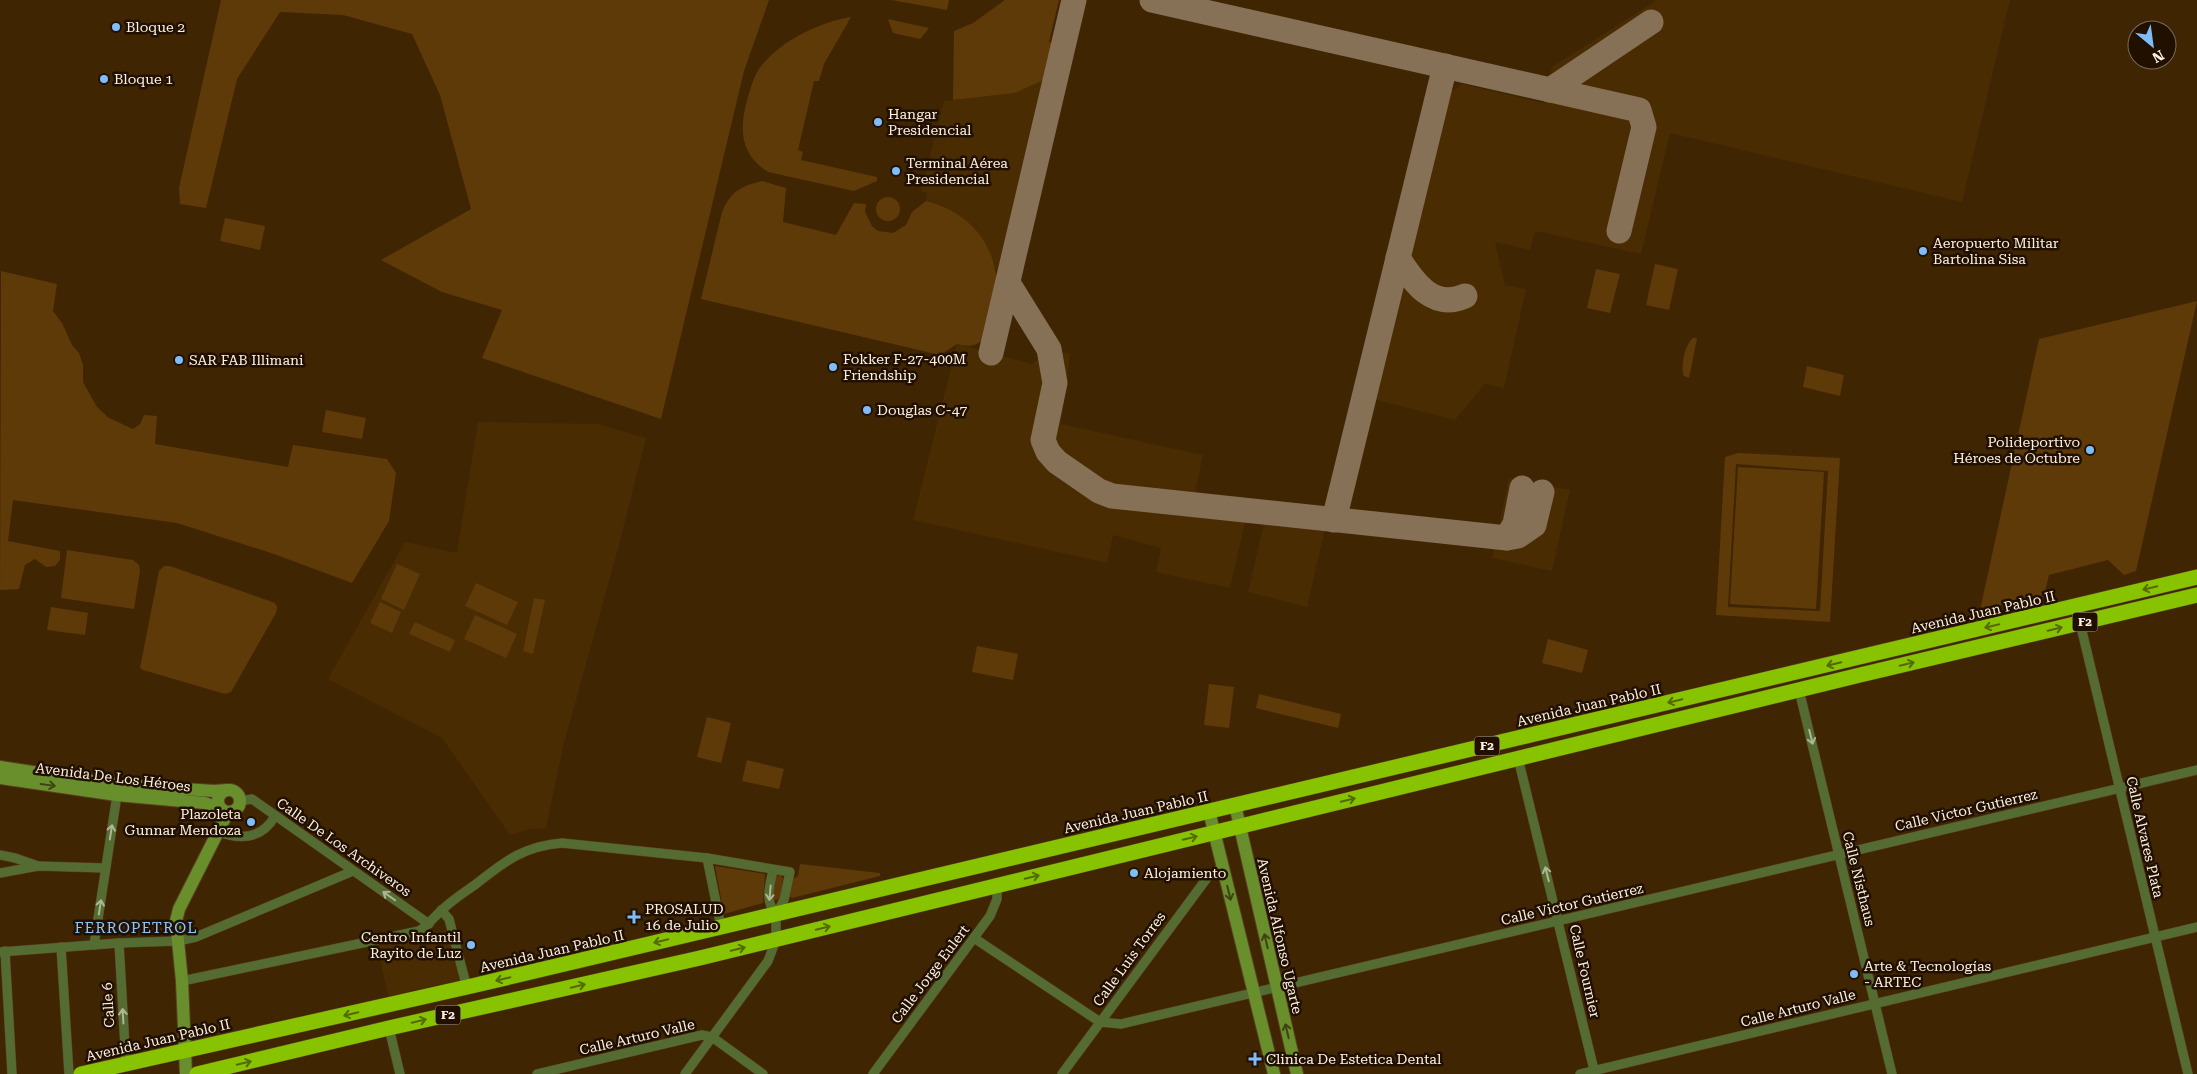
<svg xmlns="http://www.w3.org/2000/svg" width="2197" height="1074" font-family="'Roboto Serif',serif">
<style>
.built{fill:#4a2c03}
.green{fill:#5e3a08;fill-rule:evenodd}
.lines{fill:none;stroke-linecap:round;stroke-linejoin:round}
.taxiway{stroke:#867056;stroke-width:25}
.street-casing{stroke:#5a4122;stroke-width:10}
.secondary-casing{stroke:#5a4122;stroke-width:14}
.highway-casing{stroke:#5a4122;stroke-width:16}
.street{stroke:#546c32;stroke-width:9}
.secondary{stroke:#698f2d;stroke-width:12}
.highway{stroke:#88c300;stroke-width:15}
.oneway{stroke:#546a00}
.oneway2{stroke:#b0b594}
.oneway3{stroke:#3e4312}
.poi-dot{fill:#7ebdf9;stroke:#211000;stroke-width:2}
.labels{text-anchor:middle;stroke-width:5;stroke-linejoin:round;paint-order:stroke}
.shield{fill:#211000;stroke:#baada0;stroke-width:1}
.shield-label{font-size:12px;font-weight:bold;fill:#fcf0e4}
.poi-label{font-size:14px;fill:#fcf0e4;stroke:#211000;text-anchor:start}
.street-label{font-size:14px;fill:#fcf0e4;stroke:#211000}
.neighbourhood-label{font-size:15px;letter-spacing:1px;fill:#8ac5fc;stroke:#211000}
</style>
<rect width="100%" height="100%" fill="#402502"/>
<g class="built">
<path d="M1657 0H2010L1962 202 1670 133 1641 254 1535 231 1530 250 1495 242 1505 285 1526 289 1504 388 1485 384 1455 420 1373 399 1449 93 1462 84 1543 103 1552 67Z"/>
<path d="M1046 79 998 285 995 267 936 204 926 201 927 193 921 191 944 101 1015 93Z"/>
<path d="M957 344 1032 364 1049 349 1070 354 1061 424 1203 455 1194 498 1123 491 1119 504 1246 518 1230 588 1156 572 1161 548 1113 535 1107 563 913 520Z"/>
<path d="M478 422 598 424 646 438 619 545 563 747 546 828 526 830 510 835 442 738 328 679 405 542 457 553Z"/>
<path d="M1509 478 1570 490 1552 571 1492 558Z"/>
<path d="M1265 519 1326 525 1307 607 1248 592Z"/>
<path d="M450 929 461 980 388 996 377 945Z"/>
</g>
<g class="green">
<path d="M221 0H769L744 71 661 419 482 358 502 310 442 292 381 260 471 209 440 95 412 34 343 15 280 12 237 79 206 208 180 204 179 188Z"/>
<path d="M891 0H949L947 10Z"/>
<path d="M1005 0H1059L1049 42 1055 43 1046 79 1015 93 953 100 954 31 973 23Z"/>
<path d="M851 17 824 64 819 81H814L798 150 803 152 801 160 877 177V181L854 191 768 172C739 154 739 127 748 97 751 88 753 78 759 69 778 42 819 22 851 17Z"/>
<path d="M888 19 929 28 920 39 893 33Z"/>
<path d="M762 181 786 188 783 222 836 235 854 203 866 204 865 212 872 226 878 231 893 233 906 225 912 212 926 201C961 210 988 233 995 270 996 275 998 281 998 286 997 294 994 304 992 312 987 335 984 351 957 344L940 355 701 299 722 212C731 191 741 186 762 181Z"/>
<circle cx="888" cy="209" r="12"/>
<path d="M225 218 265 226 260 250 220 241Z"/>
<path d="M1655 264 1678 269 1669 310 1646 305Z"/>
<path d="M1596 269 1620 274 1610 313 1587 308Z"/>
<path d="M1 271 57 284 53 311 62 323 72 345 79 353 83 365V382L97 407 109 418 133 429 140 424 144 415 157 416 155 444 288 467 293 445 387 459 396 473 389 521 352 583 274 554 177 523 13 500 8 541 60 551V560L55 566 46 567 35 559 25 565 19 589 0 590Z"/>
<path d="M2197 301 2136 571 2124 575 2108 560 2049 575 2044 595 1980 610 2039 339Z"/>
<path d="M1693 338H1697L1689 378 1684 376C1680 367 1685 344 1693 338Z"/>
<path d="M1807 366 1844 375 1840 396 1803 387Z"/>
<path d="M326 410 366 418 362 439 322 432Z"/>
<path d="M1738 453 1840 458 1830 622 1716 615 1725 457ZM1736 464 1828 471 1820 611 1728 607Z"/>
<path d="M1738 467 1824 472 1816 609 1730 604Z"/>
<path d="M67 550 133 560 139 565 140 571 134 609 61 598Z"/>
<path d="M397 564 420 574 404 610 381 599Z"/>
<path d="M164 566H170L275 603 277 607 276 613 231 692 225 694 143 670 140 668 159 571Z"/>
<path d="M476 583 518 602 507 625 465 606Z"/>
<path d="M534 598 545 600 533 654 523 651Z"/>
<path d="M380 602 401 612 392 633 370 623Z"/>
<path d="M51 607 88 613 85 635 47 630Z"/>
<path d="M475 615 517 634 506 658 464 639Z"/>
<path d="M415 622 455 640 450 652 409 634Z"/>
<path d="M1548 639 1588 650 1582 673 1542 663Z"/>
<path d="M977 646 1018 654 1013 680 972 672Z"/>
<path d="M1209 684 1234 687 1229 728 1204 725Z"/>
<path d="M1259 694 1341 714 1338 728 1256 708Z"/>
<path d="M707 717 731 723 721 763 697 757Z"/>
<path d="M747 760 784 769 779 789 742 781Z"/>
<path d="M800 864 880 873V876L792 898 789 896 791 880 798 876Z"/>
<path d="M715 866 765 874 763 903 724 914Z"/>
<path d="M780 875 783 878 781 898 777 900 772 899 776 876Z"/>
</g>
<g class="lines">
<g class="taxiway">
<path d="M1152 0 1639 110 1644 127 1619 231"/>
<path d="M1550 90 1651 22"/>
<path d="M1398 258C1414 283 1433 310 1465 296"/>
<path d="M1008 283 1049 349 1055 383 1043 440 1048 452 1057 462 1099 491 1112 496 1507 538 1518 536 1534 525 1542 492"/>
<path d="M991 353 1074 0"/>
<path d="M1334 520 1445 66"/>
<path d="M1507 538 1515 524 1522 488"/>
</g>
<defs>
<g id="street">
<path d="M2076 606 2188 1074"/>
<path d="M1799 690 1892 1074"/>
<path d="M1518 758 1595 1074"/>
<path d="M240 801 252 799 429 924"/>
<path d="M218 832C241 840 262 839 275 816"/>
<path d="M0 855 15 858 38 866"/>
<path d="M707 858 721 927"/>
<path d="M773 870C770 886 764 900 776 914"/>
<path d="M0 873 38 866 105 868"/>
<path d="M441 910 449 919 467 988"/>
<path d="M974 938 1100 1022 1121 1024 2197 770"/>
<path d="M119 943 126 1064"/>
<path d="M94 945 117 795"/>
<path d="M61 947 69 1074"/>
<path d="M5 951 12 1074"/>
<path d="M0 952 119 943 178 941 196 937 353 871"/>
<path d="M182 981 419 931C428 925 434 917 442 910 452 900 465 892 476 884 505 861 524 846 562 843L707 858 790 872 784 900 777 913"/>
<path d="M389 1028 400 1074"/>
<path d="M537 1074 702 1035 712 1037 763 1074"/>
<path d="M685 1074 768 961 776 940V914"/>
<path d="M873 1074 990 916 997 899V886"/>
<path d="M1062 1074 1207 878 1223 866"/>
<path d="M1580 1074 2197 927"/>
</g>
<g id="secondary">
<path d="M0 767 118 785 214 791 228 790"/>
<path d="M0 778 117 795 205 803 221 809"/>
<circle cx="229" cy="801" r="11"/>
<path d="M1235 805 1297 1074"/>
<path d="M1209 811 1274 1074"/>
<path d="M186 1074 182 981 176 921 179 909 228 812"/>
</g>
<g id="highway">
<path d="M81 1074 476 985 2197 577"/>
<path d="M197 1074 389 1028 700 958 1860 675 2197 595"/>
</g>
</defs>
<use href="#street" class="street-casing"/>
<use href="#secondary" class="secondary-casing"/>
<use href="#highway" class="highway-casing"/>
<use href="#street" class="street"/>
<use href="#secondary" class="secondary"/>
<use href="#highway" class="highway"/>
</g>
<defs><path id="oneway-shaft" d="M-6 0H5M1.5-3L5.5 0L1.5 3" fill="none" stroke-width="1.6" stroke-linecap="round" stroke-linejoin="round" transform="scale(1.25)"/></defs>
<g class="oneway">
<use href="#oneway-shaft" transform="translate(2150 588) rotate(166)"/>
<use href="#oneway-shaft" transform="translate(1992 626) rotate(167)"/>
<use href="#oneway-shaft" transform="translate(2055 629) rotate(-13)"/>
<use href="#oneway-shaft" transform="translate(1834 664) rotate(167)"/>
<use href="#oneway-shaft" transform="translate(1907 664) rotate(-13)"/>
<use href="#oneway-shaft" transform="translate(1675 701) rotate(167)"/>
<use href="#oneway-shaft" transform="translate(1348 800) rotate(-14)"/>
<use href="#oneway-shaft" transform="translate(1190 838) rotate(-14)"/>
<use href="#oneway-shaft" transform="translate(1032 877) rotate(-14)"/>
<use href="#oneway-shaft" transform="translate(823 928) rotate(-14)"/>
<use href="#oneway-shaft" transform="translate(661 941) rotate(167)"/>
<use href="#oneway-shaft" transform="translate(738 949) rotate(-14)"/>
<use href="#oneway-shaft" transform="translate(503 979) rotate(167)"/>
<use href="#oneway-shaft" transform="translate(578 986) rotate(-13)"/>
<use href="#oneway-shaft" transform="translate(351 1014) rotate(167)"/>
<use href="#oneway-shaft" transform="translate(419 1021) rotate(-13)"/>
<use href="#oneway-shaft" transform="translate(244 1063) rotate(-13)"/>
</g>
<g class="oneway2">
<use href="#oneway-shaft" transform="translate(1811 737) rotate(76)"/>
<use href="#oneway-shaft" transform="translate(111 832) rotate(-81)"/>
<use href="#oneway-shaft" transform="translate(1547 874) rotate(-104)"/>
<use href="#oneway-shaft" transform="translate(770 893) rotate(95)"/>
<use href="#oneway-shaft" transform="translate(389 896) rotate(-145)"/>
<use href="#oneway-shaft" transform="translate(100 907) rotate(-81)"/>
<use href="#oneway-shaft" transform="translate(123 1016) rotate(-93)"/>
</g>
<g class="oneway3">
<use href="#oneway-shaft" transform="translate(48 785) rotate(8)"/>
<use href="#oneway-shaft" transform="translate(1229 893) rotate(76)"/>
<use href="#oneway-shaft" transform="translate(1266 941) rotate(-103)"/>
<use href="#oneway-shaft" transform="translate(1287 1031) rotate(-103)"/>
</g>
<g class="poi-dot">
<circle cx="116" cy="27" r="5"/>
<circle cx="104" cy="79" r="5"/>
<circle cx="878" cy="122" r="5"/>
<circle cx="896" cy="171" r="5"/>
<circle cx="1923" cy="251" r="5"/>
<circle cx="179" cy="360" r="5"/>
<circle cx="833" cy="367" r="5"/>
<circle cx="867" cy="410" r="5"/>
<circle cx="2090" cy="450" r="5"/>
<circle cx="251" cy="822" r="5"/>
<circle cx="1134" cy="873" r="5"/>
<path d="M631.5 909.5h5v5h5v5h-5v5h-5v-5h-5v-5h5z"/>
<circle cx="471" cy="945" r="5"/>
<circle cx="1854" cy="974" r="5"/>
<path d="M1252.5 1051.5h5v5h5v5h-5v5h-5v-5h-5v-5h5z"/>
</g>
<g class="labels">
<g class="shield">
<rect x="2072.5" y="612.5" width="25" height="19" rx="4"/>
<rect x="1474.5" y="736.5" width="25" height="19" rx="4"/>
<rect x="435.5" y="1005.5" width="25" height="19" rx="4"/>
</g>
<g class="shield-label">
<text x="2085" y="626">F2</text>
<text x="1487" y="750">F2</text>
<text x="448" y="1019">F2</text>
</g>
<g class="poi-label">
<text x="126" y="32">Bloque 2</text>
<text x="114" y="84">Bloque 1</text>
<text x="888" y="119">Hangar<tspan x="888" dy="16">Presidencial</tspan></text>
<text x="906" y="168">Terminal Aérea<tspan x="906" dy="16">Presidencial</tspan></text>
<text x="1933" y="248">Aeropuerto Militar<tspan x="1933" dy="16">Bartolina Sisa</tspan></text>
<text x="843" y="364">Fokker F-27-400M<tspan x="843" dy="16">Friendship</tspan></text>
<text x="189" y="365">SAR FAB Illimani</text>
<text x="877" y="415">Douglas C-47</text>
<text x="2080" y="447" text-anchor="end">Polideportivo<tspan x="2080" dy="16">Héroes de Octubre</tspan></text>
<text x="241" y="819" text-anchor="end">Plazoleta<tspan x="241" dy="16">Gunnar Mendoza</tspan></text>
<text x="1144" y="878">Alojamiento</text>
<text x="645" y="914">PROSALUD<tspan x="645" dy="16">16 de Julio</tspan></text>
<text x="461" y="942" text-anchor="end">Centro Infantil<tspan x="461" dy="16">Rayito de Luz</tspan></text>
<text x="1864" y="971">Arte &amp; Tecnologías<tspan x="1864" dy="16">- ARTEC</tspan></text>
<text x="1266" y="1064">Clinica De Estetica Dental</text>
</g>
<g class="street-label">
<text transform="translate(1983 612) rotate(-13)" y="5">Avenida Juan Pablo II</text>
<text transform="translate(1589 705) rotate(-13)" y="5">Avenida Juan Pablo II</text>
<text transform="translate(113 777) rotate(7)" y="5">Avenida De Los Héroes</text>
<text transform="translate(1966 810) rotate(-13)" y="5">Calle Victor Gutierrez</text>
<text transform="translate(1136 812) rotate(-13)" y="5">Avenida Juan Pablo II</text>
<text transform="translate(2145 837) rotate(77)" y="5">Calle Alvares Plata</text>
<text transform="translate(344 847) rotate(35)" y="5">Calle De Los Archiveros</text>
<text transform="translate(1859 879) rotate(76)" y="5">Calle Nisthaus</text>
<text transform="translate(1572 904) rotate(-13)" y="5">Calle Victor Gutierrez</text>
<text transform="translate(1280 936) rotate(77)" y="5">Avenida Alfonso Ugarte</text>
<text transform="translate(552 951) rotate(-13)" y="5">Avenida Juan Pablo II</text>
<text transform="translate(1129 959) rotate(-54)" y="5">Calle Luis Torres</text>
<text transform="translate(1585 971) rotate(77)" y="5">Calle Fournier</text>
<text transform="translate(930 974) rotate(-53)" y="5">Calle Jorge Eulert</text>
<text transform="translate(108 1005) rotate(-93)" y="5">Calle 6</text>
<text transform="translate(1798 1008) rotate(-14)" y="5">Calle Arturo Valle</text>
<text transform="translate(637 1037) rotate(-13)" y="5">Calle Arturo Valle</text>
<text transform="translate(158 1040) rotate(-13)" y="5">Avenida Juan Pablo II</text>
</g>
<g class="neighbourhood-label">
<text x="136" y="933">FERROPETROL</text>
</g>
</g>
<g transform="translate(2152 45) rotate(151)"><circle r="24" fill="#211000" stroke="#796a5b"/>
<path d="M0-4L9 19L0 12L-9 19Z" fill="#7ebdf9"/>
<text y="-8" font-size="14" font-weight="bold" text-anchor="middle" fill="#fcf0e4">N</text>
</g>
</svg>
